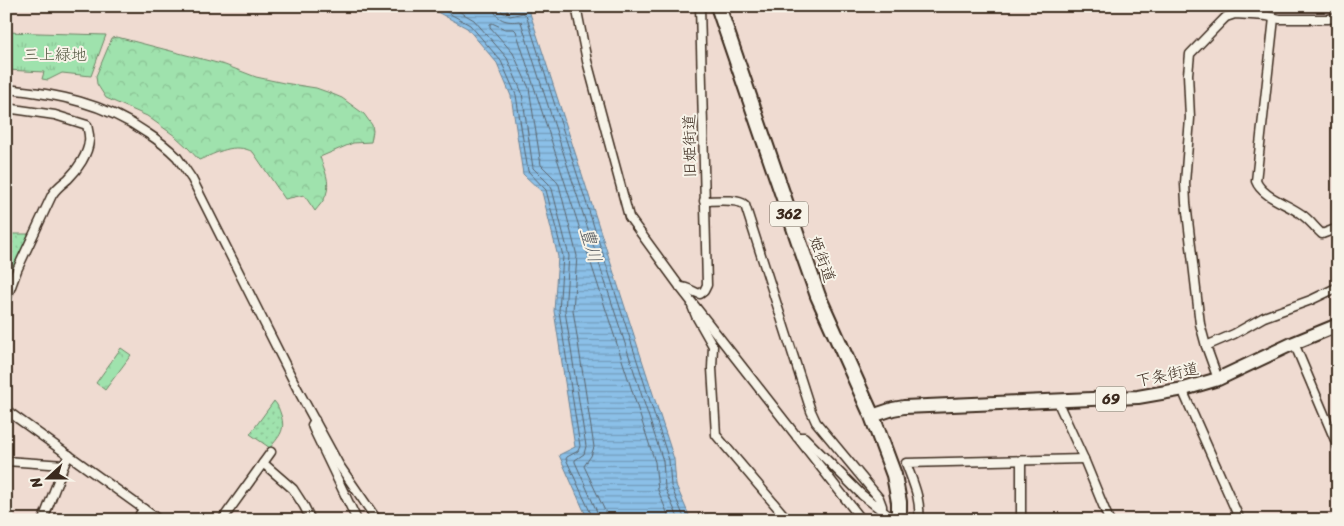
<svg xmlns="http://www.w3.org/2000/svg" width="1344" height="526" font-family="Sriracha,'Klee One',sans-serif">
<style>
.grass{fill:url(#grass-dots);stroke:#6d8666}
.forest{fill:url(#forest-crowns);stroke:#6d8666}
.park{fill:url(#park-tufts);stroke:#6d8666}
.water{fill:url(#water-rules);stroke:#6b8497}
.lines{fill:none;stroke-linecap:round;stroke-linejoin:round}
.shore{stroke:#5b666f;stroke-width:1}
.minor-casing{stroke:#3b2a1e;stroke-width:11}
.primary-casing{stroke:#3b2a1e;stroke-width:16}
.trunk-casing{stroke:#3b2a1e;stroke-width:18}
.minor{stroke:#f7f3e8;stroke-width:8}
.primary{stroke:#f7f3e8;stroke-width:12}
.trunk{stroke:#f7f3e8;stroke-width:14}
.labels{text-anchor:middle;stroke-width:4;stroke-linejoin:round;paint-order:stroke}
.shield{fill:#f7f3e8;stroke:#73665b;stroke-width:1}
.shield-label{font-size:15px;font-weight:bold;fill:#3b2a1e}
.park-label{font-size:16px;fill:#545842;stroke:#f7f3e8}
.street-label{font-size:16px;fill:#3b2a1e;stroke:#f7f3e8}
.water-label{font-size:18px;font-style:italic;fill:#53575b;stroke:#f7f3e8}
</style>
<defs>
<pattern id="grass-dots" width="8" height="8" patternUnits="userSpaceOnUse" patternTransform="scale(1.25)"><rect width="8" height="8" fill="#9fe2ad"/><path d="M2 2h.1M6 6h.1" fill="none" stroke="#8ac294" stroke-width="1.8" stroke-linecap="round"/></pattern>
<pattern id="forest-crowns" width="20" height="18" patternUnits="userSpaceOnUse" patternTransform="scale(1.25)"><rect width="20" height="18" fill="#9fe2ad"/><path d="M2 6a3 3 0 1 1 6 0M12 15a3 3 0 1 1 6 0" fill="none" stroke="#8ac294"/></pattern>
<pattern id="park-tufts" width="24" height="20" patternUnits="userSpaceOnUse" patternTransform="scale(1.25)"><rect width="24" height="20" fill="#9fe2ad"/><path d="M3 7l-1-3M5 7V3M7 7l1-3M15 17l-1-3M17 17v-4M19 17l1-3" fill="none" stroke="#8ac294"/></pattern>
<pattern id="water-rules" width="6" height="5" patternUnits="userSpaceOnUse" patternTransform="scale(1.25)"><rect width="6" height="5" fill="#8bc0e8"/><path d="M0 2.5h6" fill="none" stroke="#739cbb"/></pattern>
</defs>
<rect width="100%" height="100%" fill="#efdbd1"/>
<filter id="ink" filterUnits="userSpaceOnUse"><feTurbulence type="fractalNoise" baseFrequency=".02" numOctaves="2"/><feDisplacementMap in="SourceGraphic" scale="10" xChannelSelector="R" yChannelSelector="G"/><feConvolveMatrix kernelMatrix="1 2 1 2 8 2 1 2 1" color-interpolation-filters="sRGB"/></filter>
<g filter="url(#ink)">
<g class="grass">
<path d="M6 234H31L6 295Z"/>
<path d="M274 401C278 405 279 409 281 415 286 431 279 436 270 448L250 434Z"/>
</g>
<g class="forest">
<path d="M117 37 225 65 256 77 284 83 316 88 330 93 342 98 364 114 372 125 373 131 371 142 353 143 320 157C324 169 331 182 326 195 324 201 318 207 315 211L304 195 285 199 253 152C234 142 217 153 199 160L188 148 175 136 147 116 106 98 97 84 96 76 112 38Z"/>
<path d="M121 348 131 355 105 390 96 383Z"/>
</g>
<path class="park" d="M6 32 106 35 91 76 62 73 48 80 42 79 44 72 6 70Z"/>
<path class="water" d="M426 6H500L511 11 528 7 674 459 676 485 691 520H588L559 455 575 447 554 311 558 257 542 192 523 174 511 96 497 63 467 28Z"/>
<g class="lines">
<g class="shore">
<path d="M436 6 470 25 501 61 516 95 528 171 546 190 563 256 559 311 580 446 578 451 567 457 566 459 592 516 593 520"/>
<path d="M450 6 474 20 507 58 522 93 533 168 549 184 552 189 569 256 565 311 586 446 584 454 575 460V462L598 514 599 520"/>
<path d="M493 6C495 20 507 23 519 21L521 22 663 461 665 488 679 520"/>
<path d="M500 6 502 12 510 16 523 13 526 15 669 460 671 486 685 520"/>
<path d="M606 520 605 511 584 466 591 456 594 447 573 310 577 256 559 185 555 179 541 165 529 88 513 53 490 27V24L492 23 505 29H514L516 31 655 462 658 490 670 520"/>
</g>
<defs>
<g id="minor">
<path d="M576 6 587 61 629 217 680 287 862 520"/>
<path d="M1274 18 1256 181C1262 197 1288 204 1301 214 1309 219 1315 228 1322 234L1338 228"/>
<path d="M6 89C58 94 104 103 147 133 158 140 168 148 177 157 182 164 187 172 192 179L298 390 339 465 377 520"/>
<path d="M6 108 55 115 87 125C88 130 90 136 89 141 88 154 78 169 68 179 62 184 56 188 52 195L17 270 6 300"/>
<path d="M704 201C715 201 737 198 745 205L811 411 816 422 879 498 882 506V511"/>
<path d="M680 287C689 287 692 292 700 294L704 291 707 285 700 6"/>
<path d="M692 306 696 316 713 346 712 368 716 435 788 520"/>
<path d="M1294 343 1338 447"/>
<path d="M1206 346 1234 334 1264 317 1311 300 1338 287"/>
<path d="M1218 379 1206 346 1200 324 1186 203 1185 183 1190 118 1188 74 1190 54 1221 22 1226 17 1235 14 1267 16 1280 19H1328L1338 17"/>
<path d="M1184 389 1185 396 1240 520"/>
<path d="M1059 400 1060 407 1084 459 1109 520"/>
<path d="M6 410 159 520"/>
<path d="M315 420 312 425 313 428 357 520"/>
<path d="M797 437H804L862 495 889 516"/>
<path d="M6 461 64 465"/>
<path d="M263 463 293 489 304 506 311 520"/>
<path d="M43 520 64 465 69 455"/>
<path d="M139 520 140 514 144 509"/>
<path d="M222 520 271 452"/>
<path d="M919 520C921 498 913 483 906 463L1084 459"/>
<path d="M1021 520V461"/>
</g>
<path id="primary" d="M872 416 893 409 904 407 1138 397 1184 389 1218 379 1294 343 1338 325"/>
<path id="trunk" d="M718 6 799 242 818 296 872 416 894 475 899 502V520"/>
</defs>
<use href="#minor" class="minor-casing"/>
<use href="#primary" class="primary-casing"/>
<use href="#trunk" class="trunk-casing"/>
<use href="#minor" class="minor"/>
<use href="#primary" class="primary"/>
<use href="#trunk" class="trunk"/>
</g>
</g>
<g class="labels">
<g class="shield">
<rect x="770" y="201.5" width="38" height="25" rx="4"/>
<rect x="1096" y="386.5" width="30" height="25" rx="4"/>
</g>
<g class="shield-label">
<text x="789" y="219">362</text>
<text x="1111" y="404">69</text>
</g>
<g class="park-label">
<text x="55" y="60">三上緑地</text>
</g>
<g class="street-label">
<text transform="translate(689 146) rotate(-91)" y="6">旧姫街道</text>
<text transform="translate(823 259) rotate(70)" y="6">姫街道</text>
<text transform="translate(1167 374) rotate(-12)" y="6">下条街道</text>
</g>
<g class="water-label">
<text transform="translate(591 245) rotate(75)" y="6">豊川</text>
</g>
</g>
<rect width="1344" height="526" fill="none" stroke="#f7f3e8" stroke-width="25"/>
<rect x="12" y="12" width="1319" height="501" fill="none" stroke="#3b2a1e" stroke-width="2" filter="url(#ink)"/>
<g transform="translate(48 478) rotate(249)" stroke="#f7f3e8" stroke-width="4" paint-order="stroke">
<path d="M0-4L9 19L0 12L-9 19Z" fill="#3b2a1e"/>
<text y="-8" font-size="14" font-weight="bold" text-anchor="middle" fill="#3b2a1e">N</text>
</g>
</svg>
